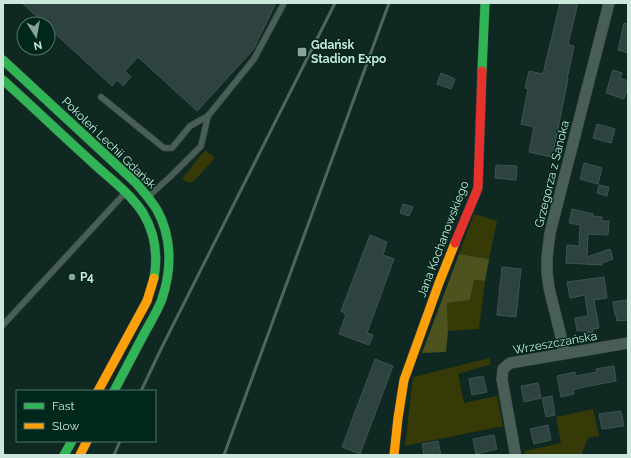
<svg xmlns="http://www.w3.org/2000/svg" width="631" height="458" font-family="Raleway,sans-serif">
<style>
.green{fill:#363a06}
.forest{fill:#4e521f}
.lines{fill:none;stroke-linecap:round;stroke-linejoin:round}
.stream{stroke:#11546d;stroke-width:3.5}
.building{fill:#2e433f;stroke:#3e5451}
.lane-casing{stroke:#31443e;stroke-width:7}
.street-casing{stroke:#31443e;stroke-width:12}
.fast-casing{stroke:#31443e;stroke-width:10}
.slow-casing{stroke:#31443e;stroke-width:10}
.jam-casing{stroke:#31443e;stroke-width:10}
.lane{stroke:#4a5e58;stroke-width:5.5}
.street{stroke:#4a5e58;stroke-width:11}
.fast{stroke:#30b455;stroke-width:9}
.slow{stroke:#ff9f0a;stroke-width:9}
.jam{stroke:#e5322d;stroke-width:9}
.rail{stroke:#51645e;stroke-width:3}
.poi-dot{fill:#8aa49b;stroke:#00271c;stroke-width:1.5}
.labels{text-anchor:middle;stroke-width:3;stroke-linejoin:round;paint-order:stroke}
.poi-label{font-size:12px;font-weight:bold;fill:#cbe7dc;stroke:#00271c;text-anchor:start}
.street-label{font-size:12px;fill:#cbe7dc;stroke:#00271c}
</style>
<rect width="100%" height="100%" fill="#102822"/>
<g class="green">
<path d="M205 150 215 158 194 181C189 184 186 182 182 179Z"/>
<path d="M474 214 497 221 489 259 459 254Z"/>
<path d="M474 280 485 281 479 329 448 331 447 303 470 300Z"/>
<path d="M489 358 491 364 458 374 464 403 497 396 503 426 405 446 413 377Z"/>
<path d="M593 409 599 436 588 438 581 455H524L525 451 561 443 556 417Z"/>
</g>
<path class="forest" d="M459 254 489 259 485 281 474 280 470 300 447 303 448 331 446 352 422 353Z"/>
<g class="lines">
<path class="stream" d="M3 454 4 455"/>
</g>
<g class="building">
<path d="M22 3H276L253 50 197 111 138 57 125 71 131 77 123 86 117 80 112 86 48 27V24H45Z"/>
<path d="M560 3H578L568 44 574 46 567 79H568L554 148 562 150 560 159 529 152 534 127 521 124 528 89 525 88 529 71 543 74Z"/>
<path d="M624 23 628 24V53L618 50Z"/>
<path d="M613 70 622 73 620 78 628 81V87L624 99 606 93Z"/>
<path d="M441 73 455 79 451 89 437 84Z"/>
<path d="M597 124 615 129 611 143 593 138Z"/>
<path d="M584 163 602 168 598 184 580 179Z"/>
<path d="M496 165 517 166 516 180 495 178Z"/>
<path d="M599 185 609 187 607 196 597 193Z"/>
<path d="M403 204 413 207 409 216 400 213Z"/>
<path d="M572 209 593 214V216L602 217V221H609L608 235 588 234 587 257 610 249 613 259 602 263V265L566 263 567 245 579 246 580 225 569 223Z"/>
<path d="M370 235 387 242 383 255 394 259 367 333 373 335 369 345 339 334 346 314 341 311Z"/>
<path d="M502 267 521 269 516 317 497 315Z"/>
<path d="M604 277 607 298 594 300 599 328 593 329V332L583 334V330L577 331 575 318 588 316 585 295 570 298 567 282Z"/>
<path d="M627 300 628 320 617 321 616 315H615L613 302Z"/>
<path d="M375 359 393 366 360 454 342 447Z"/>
<path d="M614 366 616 381 584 387 573 390 574 394 561 397 557 376 575 372 576 376 597 372 596 369Z"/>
<path d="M483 376 487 392 472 395 469 379Z"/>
<path d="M538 383 541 398 524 402 521 386Z"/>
<path d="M552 396 555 415 546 417 542 398Z"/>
<path d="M621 411 624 426 602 429 599 414Z"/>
<path d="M548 425 551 440 534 444 530 429Z"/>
<path d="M494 435 497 449 476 454 473 439Z"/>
<path d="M438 441 441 455H424L422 444Z"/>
</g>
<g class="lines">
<defs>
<g id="lane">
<path d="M101 97 164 148H172L190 126 208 116"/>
<path d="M149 196 171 176 201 146 208 116 254 59 284 3"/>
<path d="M3 325 125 193"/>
</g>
<g id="street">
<path d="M565 353 549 288 547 272V257L550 233 609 3"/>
<path d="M515 455V452L502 379 503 369 510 363 628 343"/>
</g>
<g id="fast">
<path d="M3 60 136 183C143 191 151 200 157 210 172 237 172 269 162 299 158 310 150 323 144 334 134 353 124 372 114 391"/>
<path d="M482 71 485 3"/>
<path d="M3 80C33 107 63 136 93 163 110 179 130 193 143 213 155 233 158 256 154 278"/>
<path d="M64 455 72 441"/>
</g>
<g id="slow">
<path d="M98 391 147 301 154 278"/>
<path d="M80 455 87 441"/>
<path d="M394 455 398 418 404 380 439 283 455 243"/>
</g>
<path id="jam" d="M455 243 478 188 482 71"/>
</defs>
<use href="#lane" class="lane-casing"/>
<use href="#street" class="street-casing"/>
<use href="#fast" class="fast-casing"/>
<use href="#slow" class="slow-casing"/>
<use href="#jam" class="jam-casing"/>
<use href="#lane" class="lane"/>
<use href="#street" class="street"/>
<use href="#fast" class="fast"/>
<use href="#slow" class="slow"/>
<use href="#jam" class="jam"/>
<g class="rail">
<path d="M141 391 162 347 335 3"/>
<path d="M114 455 120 441"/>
<path d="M224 455 389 3"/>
</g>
</g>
<g class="poi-dot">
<rect x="297" y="47" width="10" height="10" rx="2"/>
<circle cx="72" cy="277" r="4"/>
</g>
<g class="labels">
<g class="poi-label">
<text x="311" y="49">Gdańsk<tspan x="311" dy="14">Stadion Expo</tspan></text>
<text x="80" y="281">P4</text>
</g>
<g class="street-label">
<text transform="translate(109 143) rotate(44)" y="4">Pokoleń Lechii Gdańsk</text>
<text transform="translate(552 174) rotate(-76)" y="4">Grzegorza z Sanoka</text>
<text transform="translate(443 239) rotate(-69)" y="4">Jana Kochanowskiego</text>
<text transform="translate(555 343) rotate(-10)" y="4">Wrzeszczańska</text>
</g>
</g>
<rect width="631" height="458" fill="none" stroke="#cbe7dc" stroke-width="8"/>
<rect x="16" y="390" width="140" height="52" fill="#00271c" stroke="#517469"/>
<rect x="24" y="403" width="20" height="6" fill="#30b455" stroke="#517469"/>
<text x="52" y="410" font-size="12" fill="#cbe7dc">Fast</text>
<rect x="24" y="423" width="20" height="6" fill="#ff9f0a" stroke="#517469"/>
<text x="52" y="430" font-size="12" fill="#cbe7dc">Slow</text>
<g transform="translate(36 36) rotate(169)"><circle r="19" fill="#00271c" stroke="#517469"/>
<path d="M0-3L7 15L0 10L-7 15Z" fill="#8aa49b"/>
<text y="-6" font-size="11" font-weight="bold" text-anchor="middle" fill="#cbe7dc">N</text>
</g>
</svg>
